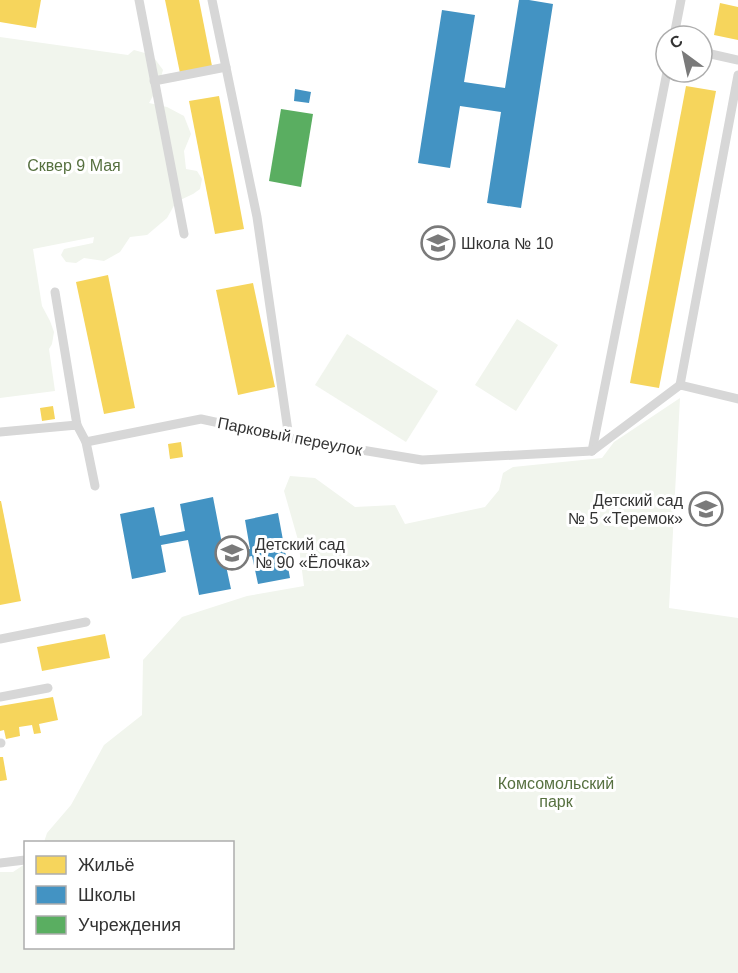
<svg xmlns="http://www.w3.org/2000/svg" width="738" height="973" font-family="Helvetica,sans-serif">
<style>
.green{fill:#f1f5ed}
.homes{fill:#f6d55c}
.schools{fill:#4393c3}
.public{fill:#5aae61}
.lines{fill:none;stroke-linecap:round;stroke-linejoin:round}
.service{stroke:#d7d7d7;stroke-width:9}
.labels{text-anchor:middle;stroke-width:6;stroke-linejoin:round;paint-order:stroke}
.park-label{font-size:16px;fill:#56703f;stroke:#fff}
.poi-label{font-size:16px;fill:#333;stroke:#fff;text-anchor:start}
.street-label{font-size:16px;fill:#333;stroke:#fff}
</style>
<rect width="100%" height="100%" fill="#fff"/>
<g class="green">
<path d="M0 37 128 55 134 50 152 55 163 70 158 87 149 103 167 107 184 116 191 134 184 151 186 169 197 171 202 179 200 189 193 194 176 202 167 218 147 235 130 237 120 252 104 261 84 258 76 263 66 262 61 255 64 249 93 243 94 237 33 249 42 306 50 321 54 332 52 344 49 349 55 391 0 398Z"/>
<path d="M517 319 558 345 516 411 475 385Z"/>
<path d="M347 334 438 391 406 442 315 385Z"/>
<path d="M680 398 669 608 738 618V973H0V872H13L25 864 26 948H232V842H44L47 833 71 805 104 745 142 715 143 660 182 617 247 596 304 586 298 540 284 491 290 476 315 478 355 507 395 505 405 524 485 507 499 490 503 473 513 467 602 458 614 442Z"/>
</g>
<g class="homes">
<path d="M0 0H41L36 28 0 22Z"/>
<path d="M165 0H199L212 66 180 73Z"/>
<path d="M720 3 738 7V40L714 35Z"/>
<path d="M686 86 716 91 659 388 630 383Z"/>
<path d="M219 96 244 229 215 234 189 101Z"/>
<path d="M108 275 135 408 104 414 76 282Z"/>
<path d="M253 283 275 387 238 395 216 290Z"/>
<path d="M53 406 55 419 42 421 40 408Z"/>
<path d="M181 442 183 457 170 459 168 444Z"/>
<path d="M0 501H1L21 601 0 605Z"/>
<path d="M105 634 110 658 42 671 37 647Z"/>
<path d="M53 697 58 720 39 724 41 733 34 734 32 725 19 727 20 736 6 739 4 730 0 731V706Z"/>
<path d="M0 757H3L7 780 0 781Z"/>
</g>
<g class="schools">
<path d="M519 0H529L553 4 521 208 487 203 501 112 460 106 450 168 418 163 442 10 475 15 464 82 505 88Z"/>
<path d="M295 89 311 92 309 103 294 101Z"/>
<path d="M213 497 224 554 250 549 245 520 278 513 290 578 258 584 252 556 225 561 231 589 199 595 188 540 161 545 166 572 132 579 120 514 154 507 160 536 185 531 180 504Z"/>
</g>
<path class="public" d="M281 109 313 114 301 187 269 181Z"/>
<g class="lines">
<g class="service">
<path d="M139 0 184 234"/>
<path d="M212 0 257 217 289 438"/>
<path d="M674 36 681 0"/>
<path d="M702 52 738 60"/>
<path d="M154 81 226 67"/>
<path d="M55 292 77 425"/>
<path d="M680 385 738 75"/>
<path d="M0 432 77 425 86 442 201 419 289 438 422 460 592 451"/>
<path d="M86 442 95 486"/>
<path d="M592 451 667 72"/>
<path d="M592 451 680 385 738 399"/>
<path d="M0 639 86 622"/>
<path d="M0 697 48 688"/>
<path d="M0 743H1"/>
<path d="M0 863 25 860"/>
</g>
</g>
<defs>
<symbol id="school-ring" viewBox="-11 -11 22 22"><circle r="9.5" fill="#fff" stroke="#7a7a7a" stroke-width="1.5"/><path d="M0-5L7-2L0 1L-7-2ZM-4 1L0 2.5L4 1V4Q0 6-4 4Z" fill="#7a7a7a"/></symbol>
</defs>
<g fill-rule="evenodd">
<use href="#school-ring" x="419" y="224" width="38" height="38"/>
<use href="#school-ring" x="687" y="490" width="38" height="38"/>
<use href="#school-ring" x="213" y="534" width="38" height="38"/>
</g>
<g class="labels">
<g class="park-label">
<text x="74" y="171">Сквер 9 Мая</text>
<text x="556" y="789">Комсомольский<tspan x="556" dy="18">парк</tspan></text>
</g>
<g class="poi-label">
<text x="461" y="249">Школа № 10</text>
<text x="683" y="506" text-anchor="end">Детский сад<tspan x="683" dy="18">№ 5 «Теремок»</tspan></text>
<text x="255" y="550">Детский сад<tspan x="255" dy="18">№ 90 «Ёлочка»</tspan></text>
</g>
<g class="street-label">
<text transform="translate(290 436) rotate(11)" y="6">Парковый переулок</text>
</g>
</g>
<rect x="24" y="841" width="210" height="108" fill="#ffffff" stroke="#adadad" stroke-width="1.5"/>
<rect x="36" y="856" width="30" height="18" fill="#f6d55c" stroke="#adadad" stroke-width="1.5"/>
<text x="78" y="871" font-size="18" fill="#333333">Жильё</text>
<rect x="36" y="886" width="30" height="18" fill="#4393c3" stroke="#adadad" stroke-width="1.5"/>
<text x="78" y="901" font-size="18" fill="#333333">Школы</text>
<rect x="36" y="916" width="30" height="18" fill="#5aae61" stroke="#adadad" stroke-width="1.5"/>
<text x="78" y="931" font-size="18" fill="#333333">Учреждения</text>
<g transform="translate(684 54) rotate(327)"><circle r="28" fill="#ffffff" stroke="#adadad" stroke-width="1.5"/>
<path d="M0-4.5L10 22L0 15L-10 22Z" fill="#7a7a7a"/>
<text y="-9" font-size="16" font-weight="bold" text-anchor="middle" fill="#333333">С</text>
</g>
</svg>
